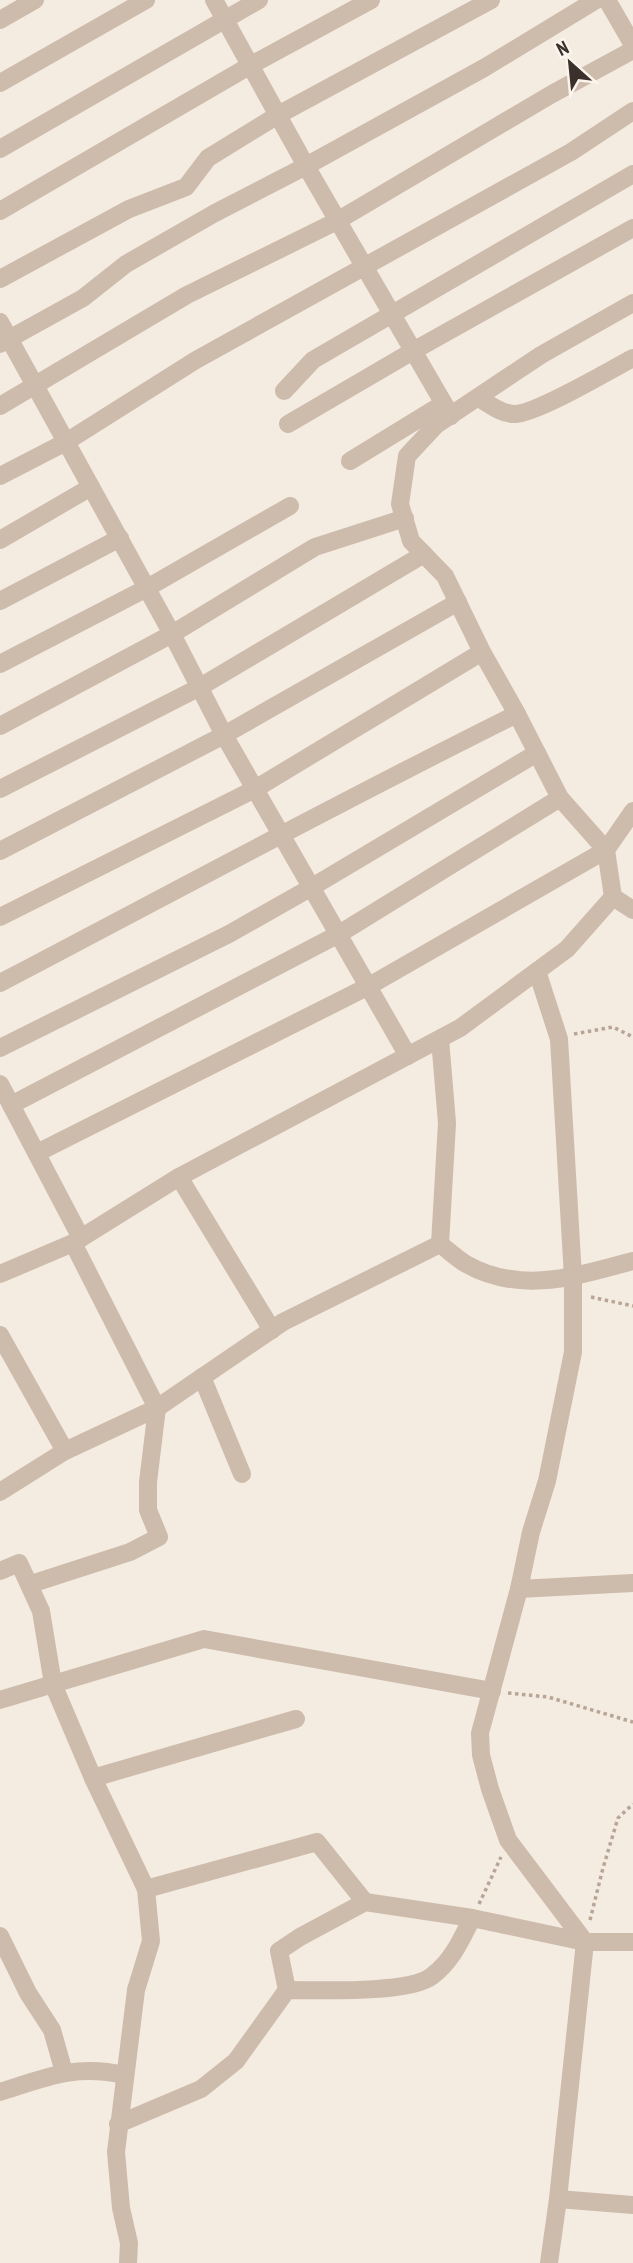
<svg xmlns="http://www.w3.org/2000/svg" width="633" height="2263" font-family="'PT Sans Narrow',sans-serif">
<style>
.lines{fill:none;stroke-linecap:round;stroke-linejoin:round}
.path{stroke:#b9a596;stroke-width:3.5;stroke-dasharray:3.5 3.5;stroke-linecap:butt}
.minor{stroke:#cdbbac;stroke-width:18}
.tertiary{stroke:#cdbbac;stroke-width:18}
</style>
<rect width="100%" height="100%" fill="#f4ebe1"/>
<g class="lines">
<g class="path">
<path d="M574 1034 613 1027 633 1037"/>
<path d="M591 1297 633 1306"/>
<path d="M508 1693 548 1697 633 1722"/>
<path d="M479 1904 501 1857"/>
<path d="M590 1920 603 1868 618 1818 633 1804"/>
</g>
<g class="minor">
<path d="M214 0 306 166 451 416"/>
<path d="M607 0 633 45"/>
<path d="M0 20 35 0"/>
<path d="M0 83 146 0"/>
<path d="M0 149 259 0"/>
<path d="M0 211 251 65 371 0"/>
<path d="M0 279 129 209 186 187 208 158 278 115 491 0"/>
<path d="M0 322 172 634 224 735 408 1056"/>
<path d="M0 344 83 298 126 264 215 213 306 166 484 68 596 0"/>
<path d="M284 391 313 360 633 174"/>
<path d="M479 398C489 404 501 414 514 414 535 415 610 370 633 358"/>
<path d="M0 406 187 295 337 221 552 94 633 50"/>
<path d="M288 424 413 351 633 228"/>
<path d="M350 461 443 404"/>
<path d="M0 476 66 442 196 360 571 152 633 111"/>
<path d="M0 540 91 487"/>
<path d="M0 601 120 538"/>
<path d="M0 664 147 588 290 506"/>
<path d="M0 726 172 634 315 547 405 518"/>
<path d="M0 789 200 687 424 554"/>
<path d="M0 851 224 735 458 602"/>
<path d="M613 897 633 910"/>
<path d="M0 917 255 789 482 652"/>
<path d="M537 971 559 1039 573 1277V1352L547 1481 531 1532 519 1589 480 1733 481 1755 490 1789 508 1840 585 1942 558 2199 549 2263"/>
<path d="M0 983C172 893 343 800 517 714"/>
<path d="M0 1048 229 934 312 887 537 753"/>
<path d="M0 1084 81 1238"/>
<path d="M11 1105 339 934 560 798"/>
<path d="M37 1153 369 986 606 850 560 798 517 714 482 652 445 576 411 541 400 504 407 456 436 425 541 355 633 303"/>
<path d="M179 1177 272 1330"/>
<path d="M440 1244 447 1123 440 1039"/>
<path d="M440 1244C449 1251 457 1259 466 1264 521 1295 576 1276 633 1261"/>
<path d="M0 1335 65 1451"/>
<path d="M202 1377 242 1474"/>
<path d="M0 1492 65 1451 157 1408 283 1322 440 1244"/>
<path d="M0 1571 19 1563 41 1611 53 1684 93 1778 146 1889 151 1941 136 1990 116 2152 121 2208 129 2243 128 2263"/>
<path d="M31 1584 130 1552 159 1537 148 1510V1482L157 1408 73 1243"/>
<path d="M519 1589 633 1583"/>
<path d="M0 1700 204 1639 492 1691"/>
<path d="M93 1778 296 1719"/>
<path d="M146 1889 317 1842 365 1902"/>
<path d="M0 1936 28 1993 52 2030 64 2072"/>
<path d="M287 1990 279 1951 300 1937 365 1902 472 1918 585 1942H633"/>
<path d="M0 2092C47 2077 75 2064 125 2075"/>
<path d="M118 2124 201 2089 236 2061 287 1990C318 1990 410 1994 432 1976 452 1961 461 1940 472 1918"/>
<path d="M558 2199 633 2205"/>
</g>
<path class="tertiary" d="M0 1274 73 1243 179 1177 460 1028 567 949 613 897 606 850 633 811"/>
</g>
<g transform="translate(570 63) rotate(333)" stroke="#fbf5ee" stroke-width="5" paint-order="stroke">
<path d="M0-5L12 26L0 18L-12 26Z" fill="#3b302b"/>
<text y="-10" font-size="19" font-weight="bold" text-anchor="middle" fill="#3b302b">N</text>
</g>
</svg>
